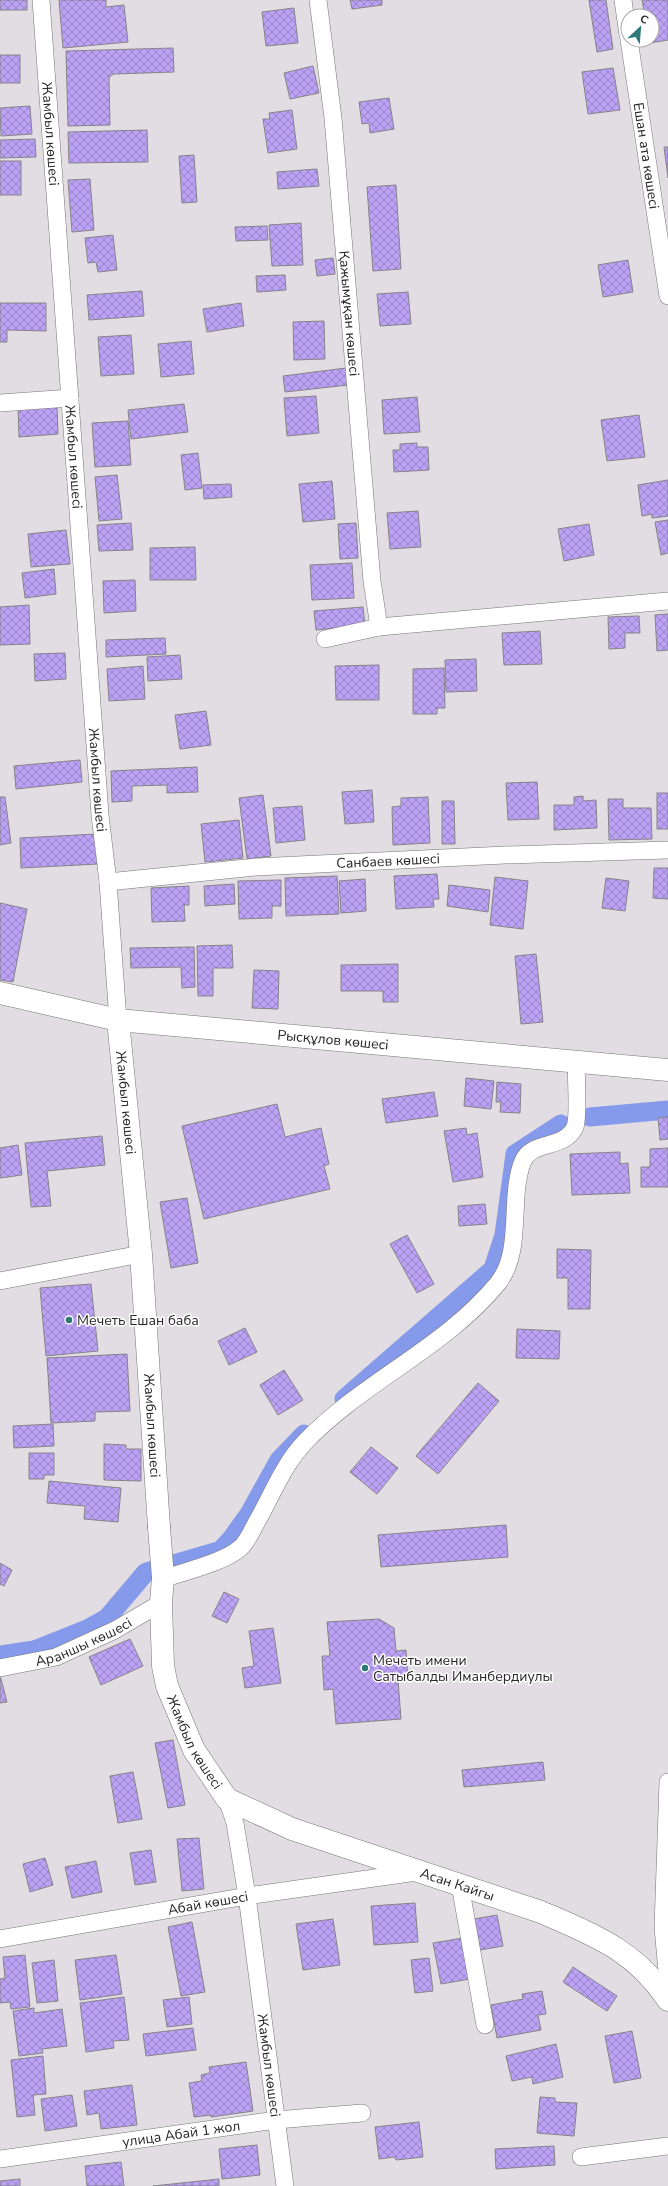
<svg xmlns="http://www.w3.org/2000/svg" width="668" height="2186" font-family="'Nunito Sans',sans-serif">
<style>
.lines{fill:none;stroke-linecap:round;stroke-linejoin:round}
.canal{stroke:#859aea;stroke-width:19}
.building{fill:url(#building-cross-hatch);stroke:#858489}
.street-casing{stroke:#787579;stroke-width:18}
.secondary-casing{stroke:#787579;stroke-width:23}
.primary-casing{stroke:#787579;stroke-width:23}
.street{stroke:#fff;stroke-width:17}
.secondary{stroke:#fff;stroke-width:22}
.primary{stroke:#fff;stroke-width:22}
.poi-dot{fill:#2f787a;stroke:#fff;stroke-width:1.5}
.labels{text-anchor:middle;stroke-width:3;stroke-linejoin:round;paint-order:stroke}
.street-label{font-size:14px;fill:#282628;stroke:#fff}
.poi-label{font-size:14px;fill:#282628;stroke:#fff;text-anchor:start}
</style>
<defs>
<pattern id="building-cross-hatch" width="8" height="8" patternUnits="userSpaceOnUse"><rect width="8" height="8" fill="#bba2f5"/><path d="M0 0l8 8M0 8l8-8" fill="none" stroke="#9884c6"/></pattern>
</defs>
<rect width="100%" height="100%" fill="#e1dde2"/>
<g class="lines">
<g class="canal">
<path d="M590 1117 668 1110"/>
<path d="M344 1399 493 1269 504 1235 515 1154 561 1124"/>
<path d="M0 1655 34 1650 87 1629 107 1618 146 1572 221 1550 231 1539 249 1514 279 1460 304 1434"/>
</g>
</g>
<g class="building">
<rect x="0" y="0" width="27" height="10"/>
<path d="M59 0H106V7L124 5 128 42 63 48Z"/>
<path d="M350 0H382V5L352 9Z"/>
<path d="M589 0H606L613 49 597 52Z"/>
<path d="M642 0H668V40L650 43 649 40H652V16H645Z"/>
<path d="M294 8 298 43 266 46 262 12Z"/>
<path d="M173 48 174 72 114 74 110 76 109 79 110 125 68 126 66 51Z"/>
<rect x="0" y="55" width="20" height="28"/>
<path d="M313 66 319 93 290 99 284 73Z"/>
<path d="M613 68 620 110 588 114 582 72Z"/>
<path d="M389 98 394 129 370 133 369 123 362 124 359 102Z"/>
<path d="M30 106 32 134 1 136 0 108Z"/>
<path d="M292 110 297 149 268 153 263 119H270L269 113Z"/>
<path d="M147 130 148 162 69 163 68 132Z"/>
<path d="M35 139 36 157 0 158V140Z"/>
<path d="M664 147H668V178Z"/>
<path d="M194 155 197 202 182 203 179 156Z"/>
<rect x="0" y="161" width="21" height="34"/>
<path d="M317 169 319 186 278 189 277 172Z"/>
<path d="M90 179 94 230 72 232 68 180Z"/>
<path d="M396 185 401 269 373 271 367 187Z"/>
<path d="M301 223 303 265 272 266 269 225Z"/>
<path d="M267 226 268 240 236 241 235 227Z"/>
<path d="M113 235 117 270 98 272 96 262 88 263 85 238Z"/>
<path d="M333 258 335 274 317 276 315 260Z"/>
<path d="M628 260 633 292 603 297 598 265Z"/>
<path d="M285 275 286 290 257 292 256 276Z"/>
<path d="M142 291 144 316 89 320 87 295Z"/>
<path d="M408 292 411 324 380 326 377 294Z"/>
<path d="M0 303H46V331L7 330V342H0Z"/>
<path d="M241 303 244 326 207 332 203 309Z"/>
<path d="M324 321 325 359 294 360 293 322Z"/>
<path d="M131 335 134 374 101 376 98 337Z"/>
<path d="M191 341 194 374 161 377 158 344Z"/>
<path d="M346 368 348 385 285 392 283 376Z"/>
<path d="M316 396 319 433 287 436 284 398Z"/>
<path d="M417 397 420 432 384 434 382 400Z"/>
<path d="M184 404 188 432 131 439 128 410Z"/>
<path d="M57 405 58 434 19 437 18 407Z"/>
<path d="M639 415 645 457 607 461 601 420Z"/>
<path d="M128 421 131 465 95 467 92 423Z"/>
<path d="M417 443V447H428L429 470 394 472 393 450H400V444Z"/>
<path d="M198 453 202 488 185 490 181 455Z"/>
<path d="M117 475 122 519 99 521 95 477Z"/>
<path d="M668 480V516L652 518V514L642 516 638 485Z"/>
<path d="M332 481 335 519 303 522 299 484Z"/>
<path d="M231 484 232 497 204 499 203 485Z"/>
<path d="M418 511 421 547 390 549 387 513Z"/>
<path d="M668 520V553L661 555 655 522Z"/>
<path d="M131 523 133 550 99 551 97 525Z"/>
<path d="M356 523 358 558 340 559 338 524Z"/>
<path d="M589 524 594 555 564 561 558 529Z"/>
<path d="M66 530 70 564 31 567 28 534Z"/>
<path d="M195 547 196 580H150V548Z"/>
<path d="M352 563 354 598 312 600 310 565Z"/>
<path d="M54 569 56 594 25 598 22 573Z"/>
<path d="M135 580 136 611 104 613 103 581Z"/>
<path d="M29 605 30 644 0 645V607Z"/>
<path d="M363 607 365 625 316 630 314 611Z"/>
<path d="M668 614V650L657 651 655 615Z"/>
<path d="M639 616 640 633H625V648L609 649 608 617Z"/>
<path d="M540 631 542 664 504 665 502 633Z"/>
<path d="M165 638 166 654 106 657V640Z"/>
<path d="M65 653 66 679 35 681 34 654Z"/>
<path d="M180 655 182 679 148 681 147 657Z"/>
<path d="M476 659 477 691 446 692 445 660Z"/>
<path d="M379 665V700H336L335 666Z"/>
<path d="M143 666 145 699 109 701 107 669Z"/>
<path d="M444 668 445 708H437V714H413V669Z"/>
<path d="M206 711 211 745 180 749 175 715Z"/>
<path d="M80 760 82 782 16 789 14 766Z"/>
<path d="M197 767 198 792 167 793V785L132 786V801L112 802 111 771Z"/>
<path d="M537 782 539 819 508 820 506 783Z"/>
<path d="M372 790 374 822 345 824 342 792Z"/>
<rect x="657" y="793" width="11" height="36"/>
<path d="M263 795 271 856 247 859 239 798Z"/>
<path d="M583 796V801L596 800 597 828 554 830V805H574V797Z"/>
<path d="M0 797H5L11 843 0 845Z"/>
<path d="M428 797 430 843 393 845 392 807 401 806V798Z"/>
<path d="M608 799H623V808H651L652 839 609 840Z"/>
<path d="M442 801H454L455 844H442Z"/>
<path d="M302 806 305 840 276 843 273 808Z"/>
<path d="M239 820 243 858 205 862 201 824Z"/>
<path d="M96 834 98 864 21 868 20 838Z"/>
<path d="M654 868H668V899L653 898Z"/>
<path d="M437 874 439 899H433L434 907 396 909 394 876Z"/>
<path d="M337 876 339 914 286 916 285 878Z"/>
<path d="M495 877 528 881 523 929 490 925Z"/>
<path d="M606 878 629 881 625 911 602 908Z"/>
<path d="M365 879 366 911 341 913 339 881Z"/>
<path d="M281 880V906H272V918L239 919 238 881Z"/>
<path d="M234 884 235 904 205 906 204 886Z"/>
<path d="M449 885 490 890 488 912 447 906Z"/>
<path d="M189 886V905H184L185 921 152 922 151 888Z"/>
<path d="M0 903 27 909 13 982 0 980Z"/>
<path d="M232 945 233 968H213V996H198L197 946Z"/>
<path d="M194 947 195 987 182 988 181 967 131 968 130 948Z"/>
<path d="M536 954 543 1022 521 1024 515 956Z"/>
<path d="M398 964V1002H383V991H341V965Z"/>
<path d="M254 970 279 971 278 1009 252 1008Z"/>
<path d="M466 1078 494 1081 491 1109 464 1106Z"/>
<path d="M497 1082 521 1084 520 1113 500 1112 501 1102H496Z"/>
<path d="M434 1092 438 1116 386 1123 382 1099Z"/>
<path d="M277 1104 285 1137 321 1128 329 1164 324 1166 330 1189 204 1219 182 1126Z"/>
<path d="M668 1117V1139L660 1140 658 1118Z"/>
<path d="M466 1128 467 1135 477 1133 483 1177 453 1182 444 1131Z"/>
<path d="M102 1136 105 1165 47 1171 51 1206 31 1207 25 1143Z"/>
<path d="M18 1145 22 1175 0 1178V1148Z"/>
<path d="M668 1148V1187H641V1167H650V1149Z"/>
<path d="M620 1152V1164L628 1163 630 1193 572 1195 570 1154Z"/>
<path d="M187 1198 198 1263 171 1268 160 1202Z"/>
<path d="M485 1204 487 1224 459 1226 458 1206Z"/>
<path d="M407 1235 434 1284 417 1293 390 1244Z"/>
<path d="M557 1249 591 1250 590 1309H568V1278H557Z"/>
<path d="M91 1284 98 1351 46 1356 40 1288Z"/>
<path d="M245 1328 257 1352 229 1365 218 1341Z"/>
<path d="M517 1329 560 1331 559 1359 516 1358Z"/>
<path d="M127 1354 130 1411 95 1412V1421L51 1423 47 1358Z"/>
<path d="M284 1370 303 1400 278 1415 260 1385Z"/>
<path d="M478 1383 499 1401 438 1474 416 1456Z"/>
<path d="M53 1424 54 1446 14 1448 13 1426Z"/>
<path d="M104 1444 126 1445V1449H141V1481L104 1480Z"/>
<path d="M371 1447 398 1468 377 1494 350 1472Z"/>
<path d="M29 1453H54V1475H44V1479H29Z"/>
<path d="M49 1481 121 1488 118 1522 84 1519 85 1506 47 1503Z"/>
<path d="M506 1525 508 1557 381 1567 378 1535Z"/>
<path d="M0 1563 12 1570 4 1586 0 1584Z"/>
<path d="M224 1592 239 1599 227 1623 212 1616Z"/>
<path d="M379 1619 394 1628 396 1651 406 1650 408 1679 398 1680 401 1719 336 1724 333 1689 324 1690 322 1656H330L327 1622Z"/>
<path d="M273 1628 281 1683 245 1688 242 1668 254 1666 249 1631Z"/>
<path d="M130 1639 143 1666 101 1685 89 1657Z"/>
<path d="M0 1675 7 1702 0 1703Z"/>
<path d="M173 1740 185 1805 168 1808 155 1743Z"/>
<path d="M543 1762 545 1780 464 1787 462 1770Z"/>
<path d="M133 1772 142 1819 118 1823 110 1776Z"/>
<path d="M199 1838 204 1889 182 1891 177 1839Z"/>
<path d="M151 1850 156 1882 135 1885 130 1853Z"/>
<path d="M45 1858 53 1885 30 1892 23 1864Z"/>
<path d="M96 1861 102 1892 72 1898 65 1867Z"/>
<path d="M415 1903 418 1942 374 1945 371 1906Z"/>
<path d="M497 1915 503 1946 480 1950 474 1919Z"/>
<path d="M333 1919 340 1965 303 1970 296 1924Z"/>
<path d="M192 1922 205 1992 181 1996 168 1927Z"/>
<path d="M463 1938 470 1979 441 1984 433 1943Z"/>
<path d="M25 1955 30 2007 11 2009 10 2002 0 2003V1979L5 1978 3 1957Z"/>
<path d="M116 1955 122 1994 80 2000 75 1960Z"/>
<path d="M429 1958 433 1991 415 1993 411 1960Z"/>
<path d="M54 1960 58 2001 37 2003 32 1963Z"/>
<path d="M573 1967 617 1996 607 2011 563 1982Z"/>
<path d="M542 1991 546 2014 538 2015 541 2030 497 2038 491 2005 523 1999 522 1994Z"/>
<path d="M124 1997 129 2040 113 2041 114 2048 86 2052 80 2003Z"/>
<path d="M189 1997 192 2024 167 2027 163 2000Z"/>
<path d="M34 2008V2013L62 2009 67 2046 42 2049 43 2053 19 2056 13 2011Z"/>
<path d="M193 2028 196 2050 146 2056 143 2034Z"/>
<path d="M632 2031 641 2078 614 2083 605 2036Z"/>
<path d="M556 2044 563 2077 533 2084 532 2077 512 2081 506 2056Z"/>
<path d="M43 2056 46 2094 33 2095 35 2115 17 2117 11 2060Z"/>
<path d="M246 2062 253 2111 211 2117V2115L194 2117 189 2083 202 2081 201 2075 210 2073 209 2067Z"/>
<path d="M132 2085 137 2125 101 2129 99 2113 87 2115 84 2091Z"/>
<path d="M72 2095 77 2126 45 2131 41 2099Z"/>
<path d="M540 2097 555 2098V2102L577 2103 574 2136 537 2133Z"/>
<path d="M419 2122 423 2157 396 2160 395 2157 379 2159 375 2127Z"/>
<path d="M257 2145 260 2175 222 2179 219 2149Z"/>
<path d="M554 2146 555 2165 496 2169 495 2149Z"/>
<path d="M121 2162 124 2186H87L85 2166Z"/>
<path d="M20 2179V2186H0V2181Z"/>
<path d="M219 2179V2186H153Z"/>
</g>
<g class="lines">
<defs>
<g id="street">
<path id="s1" d="M41 0 100 815 108 882 118 1020"/>
<path id="s2" d="M318 0 333 118 372 581 379 627"/>
<path d="M623 0 628 35"/>
<path id="s3" d="M629 40 668 296"/>
<path d="M0 403 70 398"/>
<path d="M325 639 379 627 668 601"/>
<path id="s4" d="M108 882 256 867 505 855 668 850"/>
<path d="M0 1281 141 1254"/>
<path d="M163 1579C183 1572 224 1562 239 1549 246 1544 251 1533 255 1525 271 1498 282 1466 305 1442 362 1382 445 1348 498 1283 524 1250 508 1197 523 1161 532 1140 564 1150 575 1127 579 1116 576 1076 576 1062"/>
<path id="s5" d="M0 1668 56 1657 115 1630 161 1603"/>
<path d="M668 1782 663 1927 668 1983"/>
<path id="s6" d="M227 1799 235 1823 247 1896 285 2186"/>
<path d="M460 1885 485 2025"/>
<path id="s7" d="M0 1939 247 1896 417 1872"/>
<path d="M581 2157 668 2146"/>
<path id="s8" d="M0 2159 276 2120 362 2113"/>
</g>
<g id="secondary">
<path id="s9" d="M0 993 118 1020 668 1070"/>
<path id="s10" d="M118 1020 141 1254 159 1527"/>
<path id="s11" d="M163 1578 161 1603 163 1666 167 1686 194 1750 227 1799 292 1829 541 1912C594 1935 635 1950 668 2000"/>
</g>
<path id="primary" d="M159 1527 163 1578"/>
</defs>
<use href="#street" class="street-casing"/>
<use href="#secondary" class="secondary-casing"/>
<use href="#primary" class="primary-casing"/>
<use href="#street" class="street"/>
<use href="#secondary" class="secondary"/>
<use href="#primary" class="primary"/>
</g>
<g class="poi-dot">
<circle cx="69" cy="1320" r="4"/>
<circle cx="365" cy="1668" r="4"/>
</g>
<g class="labels">
<g class="street-label">
<text dy="5" stroke="none"><textPath href="#s1" startOffset="134">Жамбыл көшесі</textPath></text>
<text dy="5" stroke="none"><textPath href="#s3" startOffset="117">Ешан ата көшесі</textPath></text>
<text dy="5" stroke="none"><textPath href="#s2" startOffset="315">Қажымұқан көшесі</textPath></text>
<text dy="5" stroke="none"><textPath href="#s1" startOffset="458">Жамбыл көшесі</textPath></text>
<text dy="5" stroke="none"><textPath href="#s1" startOffset="782">Жамбыл көшесі</textPath></text>
<text dy="5" stroke="none"><textPath href="#s4" startOffset="281">Санбаев көшесі</textPath></text>
<text dy="5" stroke="none"><textPath href="#s9" startOffset="337">Рысқұлов көшесі</textPath></text>
<text dy="5" stroke="none"><textPath href="#s10" startOffset="83">Жамбыл көшесі</textPath></text>
<text dy="5" stroke="none"><textPath href="#s10" startOffset="407">Жамбыл көшесі</textPath></text>
<text dy="5" stroke="none"><textPath href="#s5" startOffset="88">Араншы көшесі</textPath></text>
<text dy="5" stroke="none"><textPath href="#s11" startOffset="171">Жамбыл көшесі</textPath></text>
<text dy="5" stroke="none"><textPath href="#s11" startOffset="483">Асан Кайгы</textPath></text>
<text dy="5" stroke="none"><textPath href="#s7" startOffset="211">Абай көшесі</textPath></text>
<text dy="5" stroke="none"><textPath href="#s6" startOffset="270">Жамбыл көшесі</textPath></text>
<text dy="5" stroke="none"><textPath href="#s8" startOffset="183">улица Абай 1 жол</textPath></text>
</g>
<g class="poi-label">
<text x="77" y="1325">Мечеть Ешан баба</text>
<text x="373" y="1665">Мечеть имени<tspan x="373" dy="16">Сатыбалды Иманбердиулы</tspan></text>
</g>
</g>
<g transform="translate(640 28) rotate(26)"><circle r="19" fill="#ffffff" stroke="#a9a8a9"/>
<path d="M0-3L7 15L0 10L-7 15Z" fill="#2f787a"/>
<text y="-6" font-size="11" font-weight="bold" text-anchor="middle" fill="#282628">С</text>
</g>
</svg>
